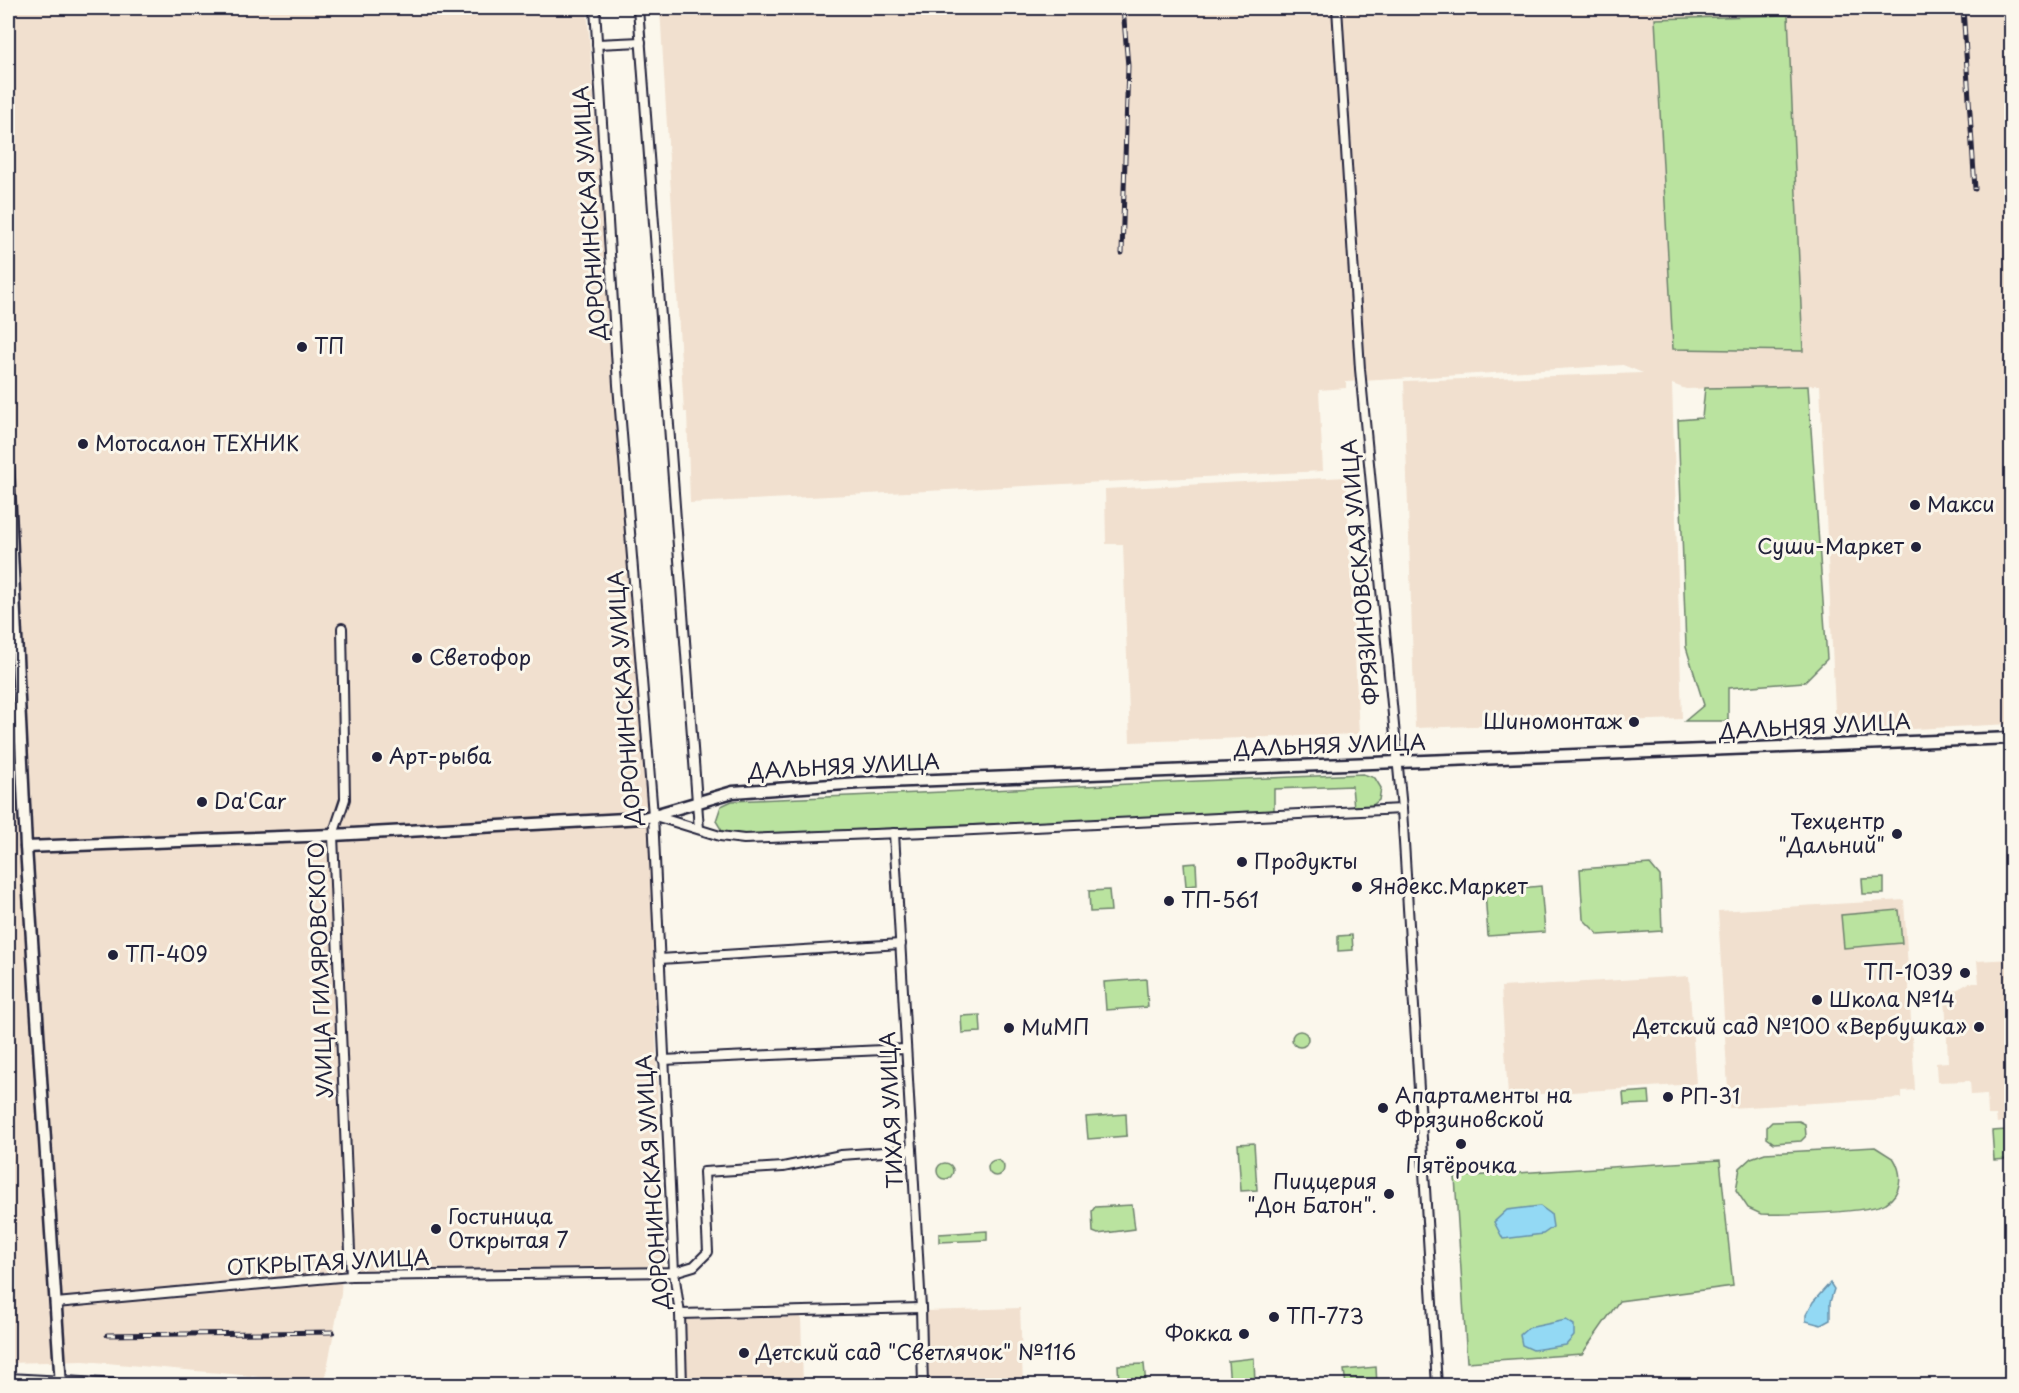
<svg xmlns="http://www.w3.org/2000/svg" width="2019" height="1393" font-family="'Playpen Sans',sans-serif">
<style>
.built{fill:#f1e0cf}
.green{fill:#bae39f;stroke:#6e826d;stroke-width:1.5}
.water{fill:#93d9f4;stroke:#6690aa;stroke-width:1.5}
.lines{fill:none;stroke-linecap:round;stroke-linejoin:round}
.street-casing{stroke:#22223b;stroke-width:12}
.secondary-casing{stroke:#22223b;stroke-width:15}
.street{stroke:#fbf7ec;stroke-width:8}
.secondary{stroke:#fbf7ec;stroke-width:10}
.rail-casing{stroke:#22223b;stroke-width:5}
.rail{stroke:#fbf7ec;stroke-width:3;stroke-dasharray:9;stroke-linecap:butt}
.poi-dot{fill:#22223b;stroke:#fbf7ec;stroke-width:2}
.labels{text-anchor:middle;stroke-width:6;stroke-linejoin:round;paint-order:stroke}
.street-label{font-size:21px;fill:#22223b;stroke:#fbf7ec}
.poi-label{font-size:21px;fill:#22223b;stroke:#fbf7ec;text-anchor:start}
</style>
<rect width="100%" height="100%" fill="#fbf7ec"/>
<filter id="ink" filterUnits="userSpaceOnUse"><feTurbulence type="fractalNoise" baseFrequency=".0167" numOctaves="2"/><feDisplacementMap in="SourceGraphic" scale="12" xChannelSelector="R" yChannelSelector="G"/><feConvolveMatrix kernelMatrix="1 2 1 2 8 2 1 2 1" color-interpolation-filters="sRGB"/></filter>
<g filter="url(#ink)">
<g class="built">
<path d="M8 8H587L650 843 663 1268 342 1270 341 1294 324 1385H301L253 1376 84 1361 8 1363Z"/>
<path d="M660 8H2011V724L1836 733 1820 385 1686 389 1672 384 1682 719 1415 728 1404 381 1643 373 1623 365 1346 382V388L1319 390 1323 471 690 503 687 412H684Z"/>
<path d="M1346 477 1359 734 1130 742 1123 544H1106L1105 489Z"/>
<path d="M1904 900 1915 1090 1902 1091V1098L1729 1108 1718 911Z"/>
<path d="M2011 959V1121L1997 1123 1996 1115H1988L1987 1094 1971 1095 1970 1081 1937 1082 1936 1063 1948 1062 1945 996 1969 983H1979L1977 961Z"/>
<path d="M1689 976 1696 1084 1508 1096 1501 987Z"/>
<path d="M1020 1308 1023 1385 925 1386V1311Z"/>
<path d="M801 1317 803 1385H687L685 1320Z"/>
</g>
<g class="green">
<path d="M1788 15 1803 351 1673 349 1655 19Z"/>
<path d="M1808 386 1827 659 1804 682 1728 688V721H1685L1704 705 1686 647 1678 420 1702 418 1705 388Z"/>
<path d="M1363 774 1375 778 1381 788 1379 800 1369 808 1354 809 1352 786 1274 789V812L734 835 722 831 716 821 721 806 732 801Z"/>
<path d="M1196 863 1197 885 1186 886 1184 864Z"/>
<path d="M1650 864 1660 876 1662 931 1599 935 1583 919 1580 869Z"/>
<path d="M1884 878V894H1863L1862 879Z"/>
<path d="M1541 886 1545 932 1488 936 1485 891Z"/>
<path d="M1109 890 1111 911 1090 912 1089 891Z"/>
<path d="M1899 910 1902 943 1844 948 1841 915Z"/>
<path d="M1352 935 1353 950 1338 951V936Z"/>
<path d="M1146 979 1148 1007 1106 1010 1104 982Z"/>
<path d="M980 1015 981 1032 962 1033 961 1016Z"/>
<circle cx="1300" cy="1039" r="8"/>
<path d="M1649 1091 1650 1104 1624 1105 1623 1093Z"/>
<path d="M1126 1114 1127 1136 1088 1139 1086 1117Z"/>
<path d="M1799 1121 1805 1124 1806 1136 1801 1141 1774 1143 1767 1138V1127L1772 1122Z"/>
<path d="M2007 1130 2009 1159 1994 1160 1992 1131Z"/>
<path d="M1254 1143 1257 1190 1241 1191 1238 1144Z"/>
<path d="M1875 1147 1894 1159C1903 1174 1902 1193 1886 1203 1871 1213 1781 1215 1761 1214L1748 1208 1736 1190 1740 1168 1751 1158 1765 1153Z"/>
<path d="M1720 1160 1733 1286 1619 1301 1582 1354 1467 1362 1455 1177Z"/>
<circle cx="996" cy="1168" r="8"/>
<circle cx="945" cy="1171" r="8"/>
<path d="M1132 1205 1135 1229 1098 1234 1093 1232 1092 1211 1095 1207Z"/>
<path d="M987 1231V1240L939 1242V1234Z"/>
<path d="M1254 1358 1255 1385H1230L1228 1361Z"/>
<path d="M1144 1364 1146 1385H1119L1118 1365Z"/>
<path d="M1376 1367 1377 1385H1346L1344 1370Z"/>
</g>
<g class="water">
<path d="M1540 1206 1551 1214 1553 1227 1543 1234 1503 1239 1494 1222 1507 1210Z"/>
<path d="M1830 1283 1834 1289 1830 1302V1320L1821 1325 1806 1321V1315L1813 1302Z"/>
<path d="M1566 1320 1574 1325V1336L1566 1345 1533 1350 1522 1345 1520 1335 1528 1328Z"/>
</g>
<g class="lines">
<defs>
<g id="street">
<path d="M595 8 618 385 653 815 674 1272 680 1314 682 1386"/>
<path d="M638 8 699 829"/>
<path d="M1337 8 1360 369 1402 809 1437 1386"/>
<path d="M597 44 641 42"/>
<path d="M342 628 345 799 333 835 351 1276"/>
<path d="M655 816 720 836 744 839 953 831 1402 809"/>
<path d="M894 833 921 1308 923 1386"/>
<path d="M660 959 901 944"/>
<path d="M663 1060 906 1049"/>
<path d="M56 1303 351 1276 674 1272 694 1266 708 1252 704 1172 783 1167 841 1155 912 1150"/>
<path d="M680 1314 921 1308"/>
<path d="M8 1378 158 1386"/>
</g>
<g id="secondary">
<path d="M8 467 26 847 61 1386"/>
<path d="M26 847 333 835 644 818 733 792 859 783 2012 738"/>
</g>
</defs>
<use href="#street" class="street-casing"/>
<use href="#secondary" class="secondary-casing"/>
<use href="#street" class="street"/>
<use href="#secondary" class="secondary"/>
<defs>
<g id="rail">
<path d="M1963 8 1975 189"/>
<path d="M1122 253 1128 66 1123 8"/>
<path d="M107 1335 333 1332"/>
</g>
</defs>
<use href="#rail" class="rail-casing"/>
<use href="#rail" class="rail"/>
</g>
</g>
<g class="poi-dot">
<circle cx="302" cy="347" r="6"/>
<circle cx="83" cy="444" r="6"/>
<circle cx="1915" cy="505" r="6"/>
<circle cx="1916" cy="547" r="6"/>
<circle cx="417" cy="658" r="6"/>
<circle cx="1634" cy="722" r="6"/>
<circle cx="377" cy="757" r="6"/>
<circle cx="202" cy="802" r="6"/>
<circle cx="1897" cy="834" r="6"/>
<circle cx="1242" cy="862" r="6"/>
<circle cx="1357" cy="887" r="6"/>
<circle cx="1169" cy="901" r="6"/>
<circle cx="113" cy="955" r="6"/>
<circle cx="1965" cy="973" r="6"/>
<circle cx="1817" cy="1000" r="6"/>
<circle cx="1979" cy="1027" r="6"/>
<circle cx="1009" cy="1028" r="6"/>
<circle cx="1668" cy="1097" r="6"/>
<circle cx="1383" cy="1108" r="6"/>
<circle cx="1461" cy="1144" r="6"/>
<circle cx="1389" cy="1194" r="6"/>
<circle cx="436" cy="1229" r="6"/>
<circle cx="1274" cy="1317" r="6"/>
<circle cx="1244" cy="1334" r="6"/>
<circle cx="744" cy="1353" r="6"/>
</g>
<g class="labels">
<g class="street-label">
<text transform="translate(590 213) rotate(-94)" y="7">ДОРОНИНСКАЯ УЛИЦА</text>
<text transform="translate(1361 572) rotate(-95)" y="7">ФРЯЗИНОВСКАЯ УЛИЦА</text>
<text transform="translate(625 698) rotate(-94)" y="7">ДОРОНИНСКАЯ УЛИЦА</text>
<text transform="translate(1815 727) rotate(-3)" y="7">ДАЛЬНЯЯ УЛИЦА</text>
<text transform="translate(1330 746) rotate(-2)" y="7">ДАЛЬНЯЯ УЛИЦА</text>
<text transform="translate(844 767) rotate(-3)" y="7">ДАЛЬНЯЯ УЛИЦА</text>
<text transform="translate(321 970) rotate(-92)" y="7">УЛИЦА ГИЛЯРОВСКОГО</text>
<text transform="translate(892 1110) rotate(-93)" y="7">ТИХАЯ УЛИЦА</text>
<text transform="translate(653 1182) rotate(-94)" y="7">ДОРОНИНСКАЯ УЛИЦА</text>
<text transform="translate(328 1263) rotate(-3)" y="7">ОТКРЫТАЯ УЛИЦА</text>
</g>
<g class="poi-label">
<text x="314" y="354">ТП</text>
<text x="95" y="451">Мотосалон ТЕХНИК</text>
<text x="1927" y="512">Макси</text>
<text x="1904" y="554" text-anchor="end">Суши-Маркет</text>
<text x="429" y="665">Светофор</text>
<text x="1622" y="729" text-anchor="end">Шиномонтаж</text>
<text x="389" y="764">Арт-рыба</text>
<text x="214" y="809">Da'Car</text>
<text x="1885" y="829" text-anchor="end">Техцентр<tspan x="1885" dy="24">"Дальний"</tspan></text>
<text x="1254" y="869">Продукты</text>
<text x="1369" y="894">Яндекс.Маркет</text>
<text x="1181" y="908">ТП-561</text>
<text x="125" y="962">ТП-409</text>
<text x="1953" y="980" text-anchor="end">ТП-1039</text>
<text x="1829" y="1007">Школа №14</text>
<text x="1967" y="1034" text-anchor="end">Детский сад №100 «Вербушка»</text>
<text x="1021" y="1035">МиМП</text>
<text x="1395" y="1103">Апартаменты на<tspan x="1395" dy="24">Фрязиновской</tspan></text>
<text x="1680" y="1104">РП-31</text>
<text x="1461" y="1173" text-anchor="middle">Пятёрочка</text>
<text x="1377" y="1189" text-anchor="end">Пиццерия<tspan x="1377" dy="24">"Дон Батон".</tspan></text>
<text x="448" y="1224">Гостиница<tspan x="448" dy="24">Открытая 7</tspan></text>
<text x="1286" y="1324">ТП-773</text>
<text x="1232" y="1341" text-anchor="end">Фокка</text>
<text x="756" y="1360">Детский сад "Светлячок" №116</text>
</g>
</g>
<rect width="2019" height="1393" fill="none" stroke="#fbf7ec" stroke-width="30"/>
<rect x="15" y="15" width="1989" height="1363" fill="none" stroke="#22223b" stroke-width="2" filter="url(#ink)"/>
</svg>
